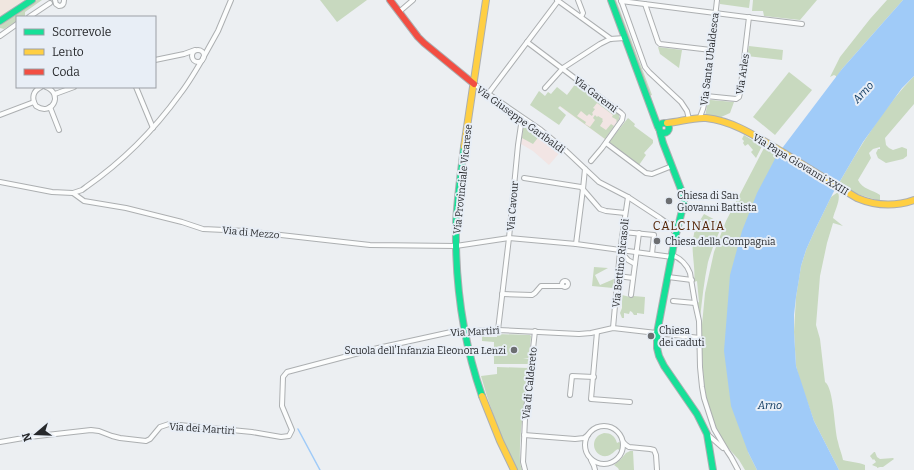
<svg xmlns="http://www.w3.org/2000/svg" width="914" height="470" font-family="Bitter,serif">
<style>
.commercial{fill:#f0e6df}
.education{fill:#f2e5e4}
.green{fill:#c8d9bf}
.water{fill:#a0cbf8}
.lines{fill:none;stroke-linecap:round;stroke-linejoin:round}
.stream{stroke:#a0cbf8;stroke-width:1.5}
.street-casing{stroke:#acafb1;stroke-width:6}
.fast-casing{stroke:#acafb1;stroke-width:8}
.slow-casing{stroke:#acafb1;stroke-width:8}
.jam-casing{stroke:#acafb1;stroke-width:8}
.street{stroke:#fcfdfd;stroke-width:4}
.fast{stroke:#16e098;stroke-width:6}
.slow{stroke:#ffcf43;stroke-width:6}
.jam{stroke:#f24e42;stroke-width:6}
.poi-dot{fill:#6c6e71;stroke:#e8eef6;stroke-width:1.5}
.labels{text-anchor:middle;stroke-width:4;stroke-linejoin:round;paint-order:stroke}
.street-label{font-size:10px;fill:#27292c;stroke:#e8eef6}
.poi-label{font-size:10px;fill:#27292c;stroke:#e8eef6;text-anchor:start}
.water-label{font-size:11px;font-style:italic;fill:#0c3860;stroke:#e8eef6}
.quarter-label{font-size:12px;letter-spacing:1px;fill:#532406;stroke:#e8eef6}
</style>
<rect width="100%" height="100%" fill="#eceff2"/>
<path class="commercial" d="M0 0H24L0 16Z"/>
<g class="education">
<path d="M576 83 619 115V119L605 139 559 106Z"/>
<path d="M524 122 543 134 562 150 549 165 533 151 521 144Z"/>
</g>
<g class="green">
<path d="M37 0H42L25 12V16L23 17H17V21L4 29 0 28V24Z"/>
<path d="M320 0H367L337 22Z"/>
<path d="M613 0H616L652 95 649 96Z"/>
<path d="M720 0H750L749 8 720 4Z"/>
<path d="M753 0H817L800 20 764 16 763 11H752Z"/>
<path d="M887 0H903L842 69 836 78V76L834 75 830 77 840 57 870 19Z"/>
<path d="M749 46 783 50 782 60 747 56Z"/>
<path d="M658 47 682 50 679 68 660 54Z"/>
<path d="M789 72 812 90 775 135 753 117Z"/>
<path d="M914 76V104L885 138 886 145 889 148 893 150 902 147 907 149V156L903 159 886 163 878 158 876 153 878 149H880V147L873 149 869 153 871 158 858 180C862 189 873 190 880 195V201L857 194 839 183C861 145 884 107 914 76Z"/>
<path d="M576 83 619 115V119L617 122 616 121 617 120 612 117 613 115 597 103 593 108 595 109 592 113 593 114 592 116 589 114 587 116 581 111 577 116 586 122 585 124 590 127 595 120 593 118 595 115 597 117 598 116 603 119 602 120 603 121 600 126 606 130 611 124 614 126 605 139 560 106 558 108 566 115 559 125 530 105 539 91 545 96 548 92 551 94 557 87 567 95Z"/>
<path d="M708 100H711L734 102 730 113 719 118 705 117Z"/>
<path d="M628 118 635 124 634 126 653 140V143L644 153 646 155 639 165 609 142Z"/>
<path d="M524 122 543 134 551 141 550 143 540 135 533 144 522 138Z"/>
<path d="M744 135 762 146 756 158 751 152 753 150 748 144 745 146 743 143 744 141 742 139Z"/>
<path d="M764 148 777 155 775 159 748 452 757 470H745L739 460 722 441 715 427 708 406 704 387 702 354V325L705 293 714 252 726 221Z"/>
<path d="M838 192C841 200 835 210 833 218L843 226 833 223 827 243 820 276 816 325 820 339 825 382C834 388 834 429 838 442 839 448 842 454 843 460 851 462 858 462 865 465V470H839L814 421 800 381 796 366 794 332 796 297 801 266 806 250 814 232 831 197Z"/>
<path d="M704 214 723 224C717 236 712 249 708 262 704 281 702 300 700 319L697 303 699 302 697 281 694 282C696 266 690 250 694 234 695 227 700 221 704 214Z"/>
<path d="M594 267 608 268 595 275 600 285 614 279 613 288 592 286Z"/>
<path d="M622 295 630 297 633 296 645 297 644 314 637 313V315H634L632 312 630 311 629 314 624 313V318H622L620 313 622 308Z"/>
<path d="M482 334H484V337H497V334L530 335 531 336 529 358H523L529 359V364H494V342L482 341Z"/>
<path d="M497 367 528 368C527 394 521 419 520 445 520 454 519 462 522 470H517C502 440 490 409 481 376L497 374Z"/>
<path d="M604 433C611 433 615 436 617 443L619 442C622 444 622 446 621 449L619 450 618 449C614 451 612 455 607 456 593 458 588 437 604 433Z"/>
<path d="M630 451H633L634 470H619L618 468 614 465 621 459 626 453Z"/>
<path d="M874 452H875L877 457 880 459 893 458 894 459 883 467H880L877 468V467L872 465 876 462 874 459 873 460 870 456Z"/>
</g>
<path class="water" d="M903 0H914V76L902 88 863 142 833 193 814 232 806 250 801 266 799 279 796 297 794 315V332L796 366 814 421 839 470H757L748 452 731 406 724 351 730 275 742 231 757 193 777 155 842 69Z"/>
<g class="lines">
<path class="stream" d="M298 429 320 470"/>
<defs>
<g id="street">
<path d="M55 0 56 4 59 6C63 6 64 3 64 0"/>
<path d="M557 0 611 39"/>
<path d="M578 0 583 13 581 17"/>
<path d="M621 0 645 67 649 72 681 102 687 111 689 119"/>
<path d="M621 1 802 24"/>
<path d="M645 4 658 42 660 44 711 50"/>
<path d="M399 12 413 0"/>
<path d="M29 17 50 3"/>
<path d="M0 36 17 24"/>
<path d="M527 42 621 113 623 115 622 120 602 148 591 161"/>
<circle cx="198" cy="56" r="6"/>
<path d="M203 58 218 31 231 0"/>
<path d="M155 60 184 54 195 50"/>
<path d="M474 84 541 130 564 149 599 182 628 197 660 218 671 226 675 233"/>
<path d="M41 87C33 91 31 98 36 106 52 117 64 94 46 87"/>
<path d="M136 87 153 128"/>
<path d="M545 88 563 68 600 44 610 39 625 38"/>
<path d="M55 94 74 87"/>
<path d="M488 94 558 1"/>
<path d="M706 96 736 99 739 97 740 93 749 17"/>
<path d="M50 107 59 130"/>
<path d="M0 115 34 102"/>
<path d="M700 117 703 109 706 96 717 0"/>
<path d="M606 143 646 173 652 174 672 166"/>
<path d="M524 178 581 187 600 209 606 211 625 213"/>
<path d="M0 182 52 192 73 193 84 201 126 208 182 222 203 229 246 231 370 245 456 246 509 238 576 244 672 257"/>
<path d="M73 193 82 190 86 187C122 162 154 130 180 94 188 84 195 72 202 60"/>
<path d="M623 232 654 235 652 254"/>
<path d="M576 244 583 189 585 169"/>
<path d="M620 251 628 260 635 264"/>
<path d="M672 255C680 258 687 265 690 273L695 303 699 321 700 367 702 387 704 398 714 429 727 451 731 457 738 470"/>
<path d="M618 276 633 278"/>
<path d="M668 277 692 280"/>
<circle cx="565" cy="284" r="3"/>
<path d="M502 294 532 295 535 293 541 286H562"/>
<path d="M631 295 639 233"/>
<path d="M673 301 695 303"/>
<path d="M613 328 620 251 628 197"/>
<path d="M498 330 509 238 518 145 522 118"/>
<path d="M597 332 591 399 630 402"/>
<path d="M570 395 572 376 594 377"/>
<circle cx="604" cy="445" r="19"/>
<path d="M707 434 723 448"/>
<path d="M524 435 575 439 584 438 588 435"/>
<path d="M0 442 29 437 91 430 99 431 112 436 120 438 146 441 150 439 160 427 169 424 252 432 281 437 289 436 292 430 282 406 283 377 287 372 378 348 451 332 498 330 579 334 591 333 613 328 700 338"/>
<path d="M623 442 626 445 629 447 650 449 654 450 656 455 657 470"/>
<path d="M591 460 594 466 595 470"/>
<path d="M525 470 523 462 525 419 535 331"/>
</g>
<g id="fast">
<path d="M611 0 658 127"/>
<path d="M0 21 32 0"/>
<circle cx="664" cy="128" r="5"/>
<path d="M660 132 663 143 682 192 684 203 675 238 657 333V348L659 356 664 366 697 414 707 434 713 470"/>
<path d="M464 147C461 173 457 199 456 225 455 283 463 341 482 396"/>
</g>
<g id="slow">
<path d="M667 123C680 122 693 117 706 118 735 121 760 139 784 153 808 168 832 183 857 198 876 206 894 207 914 200"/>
<path d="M464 147 486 0"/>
<path d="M482 396 500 441 514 470"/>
</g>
<path id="jam" d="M390 0 418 37 424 43 474 84"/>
</defs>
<use href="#street" class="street-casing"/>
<use href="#fast" class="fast-casing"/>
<use href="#slow" class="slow-casing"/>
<use href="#jam" class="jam-casing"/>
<use href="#street" class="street"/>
<use href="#fast" class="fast"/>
<use href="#slow" class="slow"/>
<use href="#jam" class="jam"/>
</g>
<g class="poi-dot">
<circle cx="669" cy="201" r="4"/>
<circle cx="657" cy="241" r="4"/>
<circle cx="651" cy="336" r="4"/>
<circle cx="514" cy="350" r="4"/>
</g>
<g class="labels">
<g class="street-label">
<text transform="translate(709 59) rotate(-83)" y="4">Via Santa Ubaldesca</text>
<text transform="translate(742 74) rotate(-81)" y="4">Via Arles</text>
<text transform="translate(596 94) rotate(37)" y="4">Via Garemi</text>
<text transform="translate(521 119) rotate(36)" y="4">Via Giuseppe Garibaldi</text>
<text transform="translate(801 164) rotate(31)" y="4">Via Papa Giovanni XXIII</text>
<text transform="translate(462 179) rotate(-84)" y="4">Via Provinciale Vicarese</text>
<text transform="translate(512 206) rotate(-85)" y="4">Via Cavour</text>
<text transform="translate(251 232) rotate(5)" y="4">Via di Mezzo</text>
<text transform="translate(620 263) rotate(-84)" y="4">Via Bettino Ricasoli</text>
<text transform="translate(475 331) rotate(-3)" y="4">Via Martiri</text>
<text transform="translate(529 383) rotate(-84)" y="4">Via di Caldereto</text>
<text transform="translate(202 428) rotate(4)" y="4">Via dei Martiri</text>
</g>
<g class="poi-label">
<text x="677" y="199">Chiesa di San<tspan x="677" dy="12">Giovanni Battista</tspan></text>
<text x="665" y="245">Chiesa della Compagnia</text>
<text x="659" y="334">Chiesa<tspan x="659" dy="12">dei caduti</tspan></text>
<text x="506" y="354" text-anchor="end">Scuola dell'Infanzia Eleonora Lenzi</text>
</g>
<g class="water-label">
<text transform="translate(863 92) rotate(-47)" y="4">Arno</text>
<text x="770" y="409">Arno</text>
</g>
<g class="quarter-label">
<text x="689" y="230">CALCINAIA</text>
</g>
</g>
<rect x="16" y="16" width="140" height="72" fill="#e8eef6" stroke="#9b9fa5"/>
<rect x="24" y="29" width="20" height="6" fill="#16e098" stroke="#9b9fa5"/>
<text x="52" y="36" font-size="12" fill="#27292c">Scorrevole</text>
<rect x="24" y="49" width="20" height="6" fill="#ffcf43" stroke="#9b9fa5"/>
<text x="52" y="56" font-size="12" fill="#27292c">Lento</text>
<rect x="24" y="69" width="20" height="6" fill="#f24e42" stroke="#9b9fa5"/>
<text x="52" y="76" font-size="12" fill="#27292c">Coda</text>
<g transform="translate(36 434) rotate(251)" stroke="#e8eef6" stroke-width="3" paint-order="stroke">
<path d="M0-3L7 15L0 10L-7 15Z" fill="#27292c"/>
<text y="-6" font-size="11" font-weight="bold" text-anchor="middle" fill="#27292c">N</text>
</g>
</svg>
